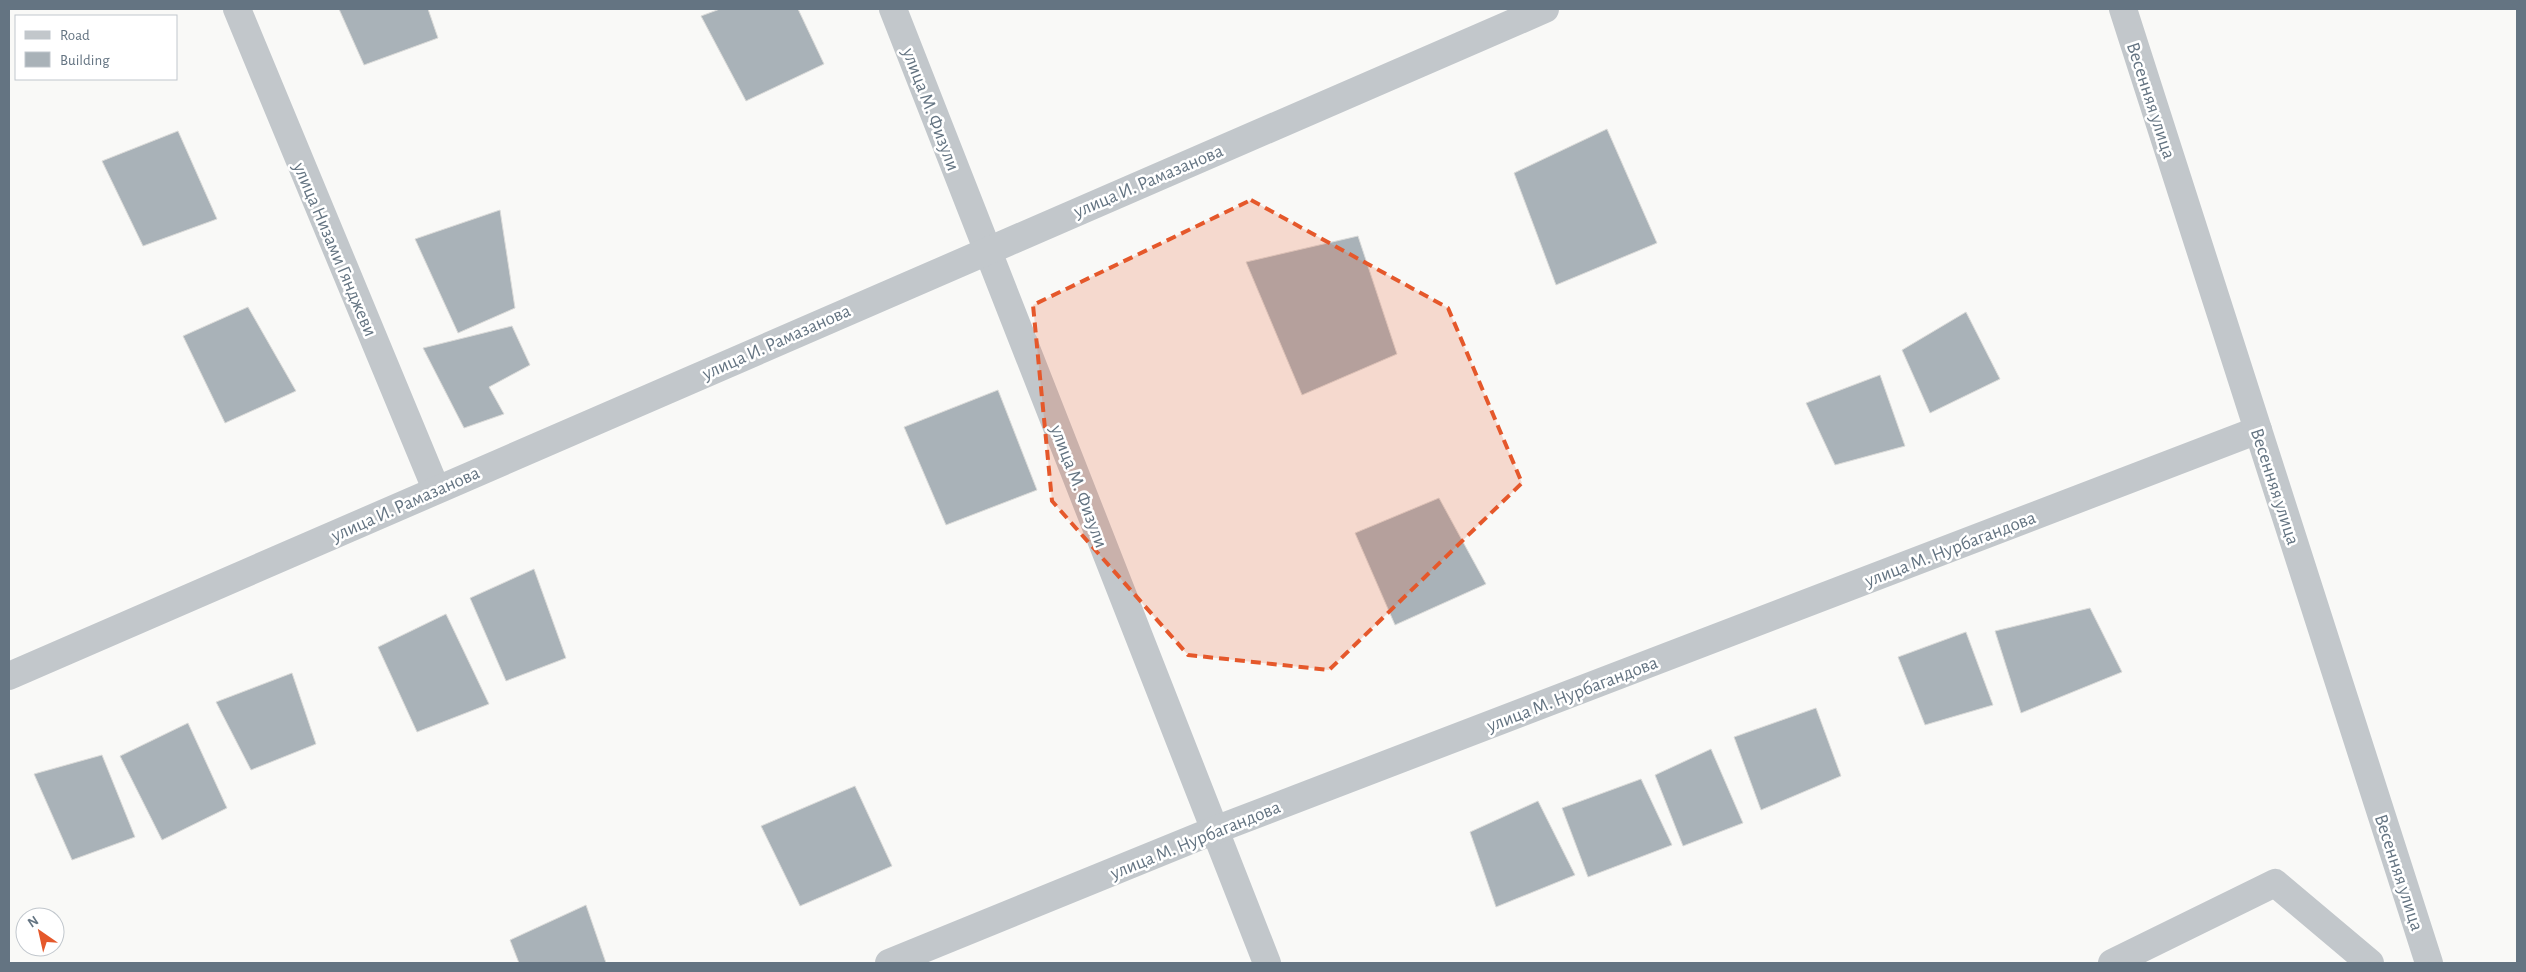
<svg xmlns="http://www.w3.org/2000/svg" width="2526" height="972" font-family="'Alegreya Sans',sans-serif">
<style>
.building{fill:#a9b2b8;stroke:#dbdbd9}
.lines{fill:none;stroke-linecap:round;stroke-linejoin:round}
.minor{stroke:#c2c7cb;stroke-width:28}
.tertiary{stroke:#c2c7cb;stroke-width:28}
.marked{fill:#e5582b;fill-opacity:0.2;stroke:#e5582b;stroke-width:4;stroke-dasharray:10 6;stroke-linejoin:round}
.labels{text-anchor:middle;stroke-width:5;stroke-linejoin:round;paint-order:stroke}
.street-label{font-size:19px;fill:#647482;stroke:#fff}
</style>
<rect width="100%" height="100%" fill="#f9f9f7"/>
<g class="building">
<path d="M339 9H428L438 38 364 65Z"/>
<path d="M720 9H798L824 64 746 101 701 16Z"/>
<path d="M1607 129 1657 243 1556 285 1514 173Z"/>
<path d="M178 131 217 219 143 246 102 161Z"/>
<path d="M500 210 515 308 458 333 415 239Z"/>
<path d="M1358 236 1397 354 1302 395 1246 262Z"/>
<path d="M248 307 296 391 225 423 183 336Z"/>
<path d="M1966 312 2000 379 1930 413 1902 350Z"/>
<path d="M512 326 530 365 489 387 504 414 464 428 423 348Z"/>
<path d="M1880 375 1905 446 1835 465 1806 403Z"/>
<path d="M998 390 1037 490 946 525 904 427Z"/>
<path d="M1439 498 1486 584 1395 625 1355 533Z"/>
<path d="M534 569 566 658 506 681 470 598Z"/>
<path d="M2090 608 2122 672 2021 713 1995 631Z"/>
<path d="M446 614 489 704 417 732 378 647Z"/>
<path d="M1966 632 1993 705 1925 725 1898 657Z"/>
<path d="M292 673 316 744 251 770 216 702Z"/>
<path d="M1816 708 1841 776 1761 810 1734 737Z"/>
<path d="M188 723 227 808 162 840 120 756Z"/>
<path d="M1711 749 1743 823 1683 846 1655 775Z"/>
<path d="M102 755 135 837 72 860 34 774Z"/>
<path d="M1641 779 1672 845 1588 877 1562 808Z"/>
<path d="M855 786 892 866 800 906 761 826Z"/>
<path d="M1538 801 1575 875 1496 907 1470 832Z"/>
<path d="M586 905 606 963H519L510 940Z"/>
</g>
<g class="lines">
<g class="minor">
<path d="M237 9 436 489"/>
<path d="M893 9 1267 963"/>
<path d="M9 676 1545 9"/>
<path d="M889 963 1215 830 2258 430"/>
<path d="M2112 963 2275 883 2370 963"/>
</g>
<path class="tertiary" d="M2123 9 2429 963"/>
</g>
<path class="marked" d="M1251 200 1448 308 1522 483 1329 670 1188 655 1052 501 1033 305Z"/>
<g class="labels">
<g class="street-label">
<text transform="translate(2152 100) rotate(72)" y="7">Весенняя улица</text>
<text transform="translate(932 109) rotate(69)" y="7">улица М. Физули</text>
<text transform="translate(1148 180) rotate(-23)" y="7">улица И. Рамазанова</text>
<text transform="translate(336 249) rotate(67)" y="7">улица Низами Гянджеви</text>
<text transform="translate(776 341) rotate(-24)" y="7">улица И. Рамазанова</text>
<text transform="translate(1080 486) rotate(69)" y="7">улица М. Физули</text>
<text transform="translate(2276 486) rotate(72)" y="7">Весенняя улица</text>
<text transform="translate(405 503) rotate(-24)" y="7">улица И. Рамазанова</text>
<text transform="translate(1950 548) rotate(-21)" y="7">улица М. Нурбагандова</text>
<text transform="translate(1572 693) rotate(-21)" y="7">улица М. Нурбагандова</text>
<text transform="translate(1195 839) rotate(-22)" y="7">улица М. Нурбагандова</text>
<text transform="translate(2400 872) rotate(72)" y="7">Весенняя улица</text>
</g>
</g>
<rect width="2526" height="972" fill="none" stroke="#647482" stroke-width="20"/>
<rect x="15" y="15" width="162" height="65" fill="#ffffff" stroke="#c1c7cd"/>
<rect x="25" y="31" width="25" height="8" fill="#c2c7cb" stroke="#c1c7cd"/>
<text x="60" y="40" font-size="15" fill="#647482">Road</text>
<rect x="25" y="52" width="25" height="15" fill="#a9b2b8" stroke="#c1c7cd"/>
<text x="60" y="65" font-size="15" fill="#647482">Building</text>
<g transform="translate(40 932) rotate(326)"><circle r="24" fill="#ffffff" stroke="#c1c7cd"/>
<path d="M0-4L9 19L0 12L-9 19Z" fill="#e5582b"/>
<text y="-8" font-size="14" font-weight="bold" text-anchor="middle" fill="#647482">N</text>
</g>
</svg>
